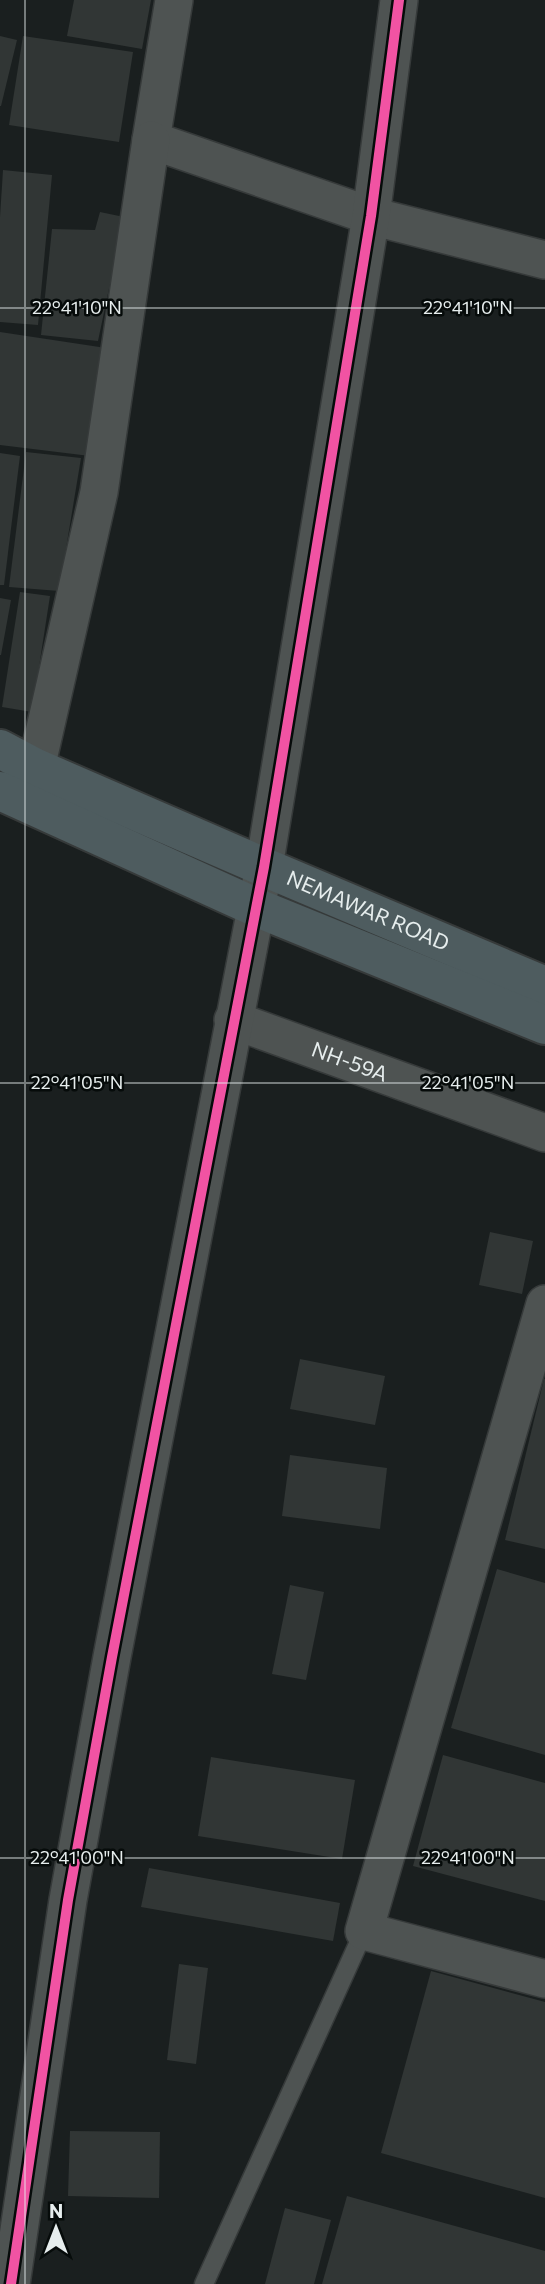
<svg xmlns="http://www.w3.org/2000/svg" width="545" height="2284" font-family="Commissioner,sans-serif">
<style>
.building{fill:#313635}
.lines{fill:none;stroke-linecap:round;stroke-linejoin:round}
.service-casing{stroke:#363a3a;stroke-width:21}
.minor-casing{stroke:#363a3a;stroke-width:40}
.trunk-casing{stroke:#363a3a;stroke-width:42}
.service{stroke:#4e5352;stroke-width:18}
.minor{stroke:#4e5352;stroke-width:37}
.trunk{stroke:#4e5c5f;stroke-width:38}
.cycleway-casing{stroke:#060b0a;stroke-width:15}
.cycleway{stroke:#f153a3;stroke-width:10}
.ticks{fill:none;stroke:#e6eded;stroke-width:2;stroke-opacity:0.45}
.labels{text-anchor:middle;stroke-width:5;stroke-linejoin:round;paint-order:stroke}
.street-label{font-size:21px;fill:#e6eded;stroke:#060b0a}
.ticks-label{font-size:18px;text-anchor:middle;fill:#e6eded;stroke:#060b0a;stroke-width:5;stroke-linejoin:round;paint-order:stroke}
</style>
<rect width="100%" height="100%" fill="#1a1f1f"/>
<g class="building">
<path d="M74 0H151L142 49 67 36Z"/>
<path d="M0 36 17 40 1 106H0Z"/>
<path d="M23 36 133 52 119 142 9 125Z"/>
<path d="M3 170 52 175 38 325 0 322V217Z"/>
<path d="M100 212 124 217 98 341 41 335 52 229 95 230Z"/>
<path d="M0 332 106 348 90 456 0 445Z"/>
<path d="M26 452 81 458 59 591 9 587Z"/>
<path d="M0 453 20 456 4 585H0Z"/>
<path d="M20 592 50 596 32 712 2 707Z"/>
<path d="M0 598 11 600 1 655H0Z"/>
<path d="M490 1232 533 1241 522 1294 479 1285Z"/>
<path d="M300 1359 385 1376 375 1425 290 1409Z"/>
<path d="M544 1379H545V1549L505 1540Z"/>
<path d="M290 1455 387 1468 380 1529 282 1516Z"/>
<path d="M497 1569 545 1583V1755L451 1728Z"/>
<path d="M290 1585 324 1592 306 1680 272 1674Z"/>
<path d="M443 1755 545 1783V1901L413 1866Z"/>
<path d="M211 1757 355 1780 342 1859 198 1836Z"/>
<path d="M149 1868 340 1903 333 1941 141 1907Z"/>
<path d="M179 1964 208 1968 196 2064 167 2060Z"/>
<path d="M431 1971 545 2002V2198L381 2153Z"/>
<path d="M70 2131 160 2132 159 2198 68 2196Z"/>
<path d="M347 2196 545 2251V2284H322Z"/>
<path d="M285 2208 331 2220 314 2284H265Z"/>
</g>
<g class="lines">
<defs>
<path id="service" d="M204 2284 364 1931"/>
<g id="minor">
<path d="M174 0 151 140 371 216 545 260"/>
<path d="M36 768 99 492 151 140"/>
<path id="s1" d="M233 1020 545 1133"/>
<path d="M545 1304 364 1931 545 1979"/>
<path d="M11 2284 68 1900 112 1657 264 867 371 216 399 0"/>
</g>
<g id="trunk">
<path id="s2" d="M0 749 36 768 264 867 545 986"/>
<path d="M0 791 255 907 545 1025"/>
</g>
</defs>
<use href="#service" class="service-casing"/>
<use href="#minor" class="minor-casing"/>
<use href="#trunk" class="trunk-casing"/>
<use href="#service" class="service"/>
<use href="#minor" class="minor"/>
<use href="#trunk" class="trunk"/>
<defs>
<path id="cycleway" d="M11 2284 68 1900 112 1657 264 867 371 216 399 0"/>
</defs>
<use href="#cycleway" class="cycleway-casing"/>
<use href="#cycleway" class="cycleway"/>
</g>
<path class="ticks" d="M25 0V2284M0 308H545M0 1083H545M0 1858H545"/>
<g class="labels">
<g class="street-label">
<text dy="7" stroke="none"><textPath href="#s2" startOffset="402">NEMAWAR ROAD</textPath></text>
<text dy="7" stroke="none"><textPath href="#s1" startOffset="124">NH-59A</textPath></text>
</g>
</g>
<g class="ticks-label">
<text x="77" y="314">22°41'10"N</text>
<text x="468" y="314">22°41'10"N</text>
<text x="77" y="1089">22°41'05"N</text>
<text x="468" y="1089">22°41'05"N</text>
<text x="77" y="1864">22°41'00"N</text>
<text x="468" y="1864">22°41'00"N</text>
</g>
<g transform="translate(56 2228)" stroke="#060b0a" stroke-width="5" paint-order="stroke">
<path d="M0-5L12 26L0 18L-12 26Z" fill="#e6eded"/>
<text y="-10" font-size="19" font-weight="bold" text-anchor="middle" fill="#e6eded">N</text>
</g>
</svg>
